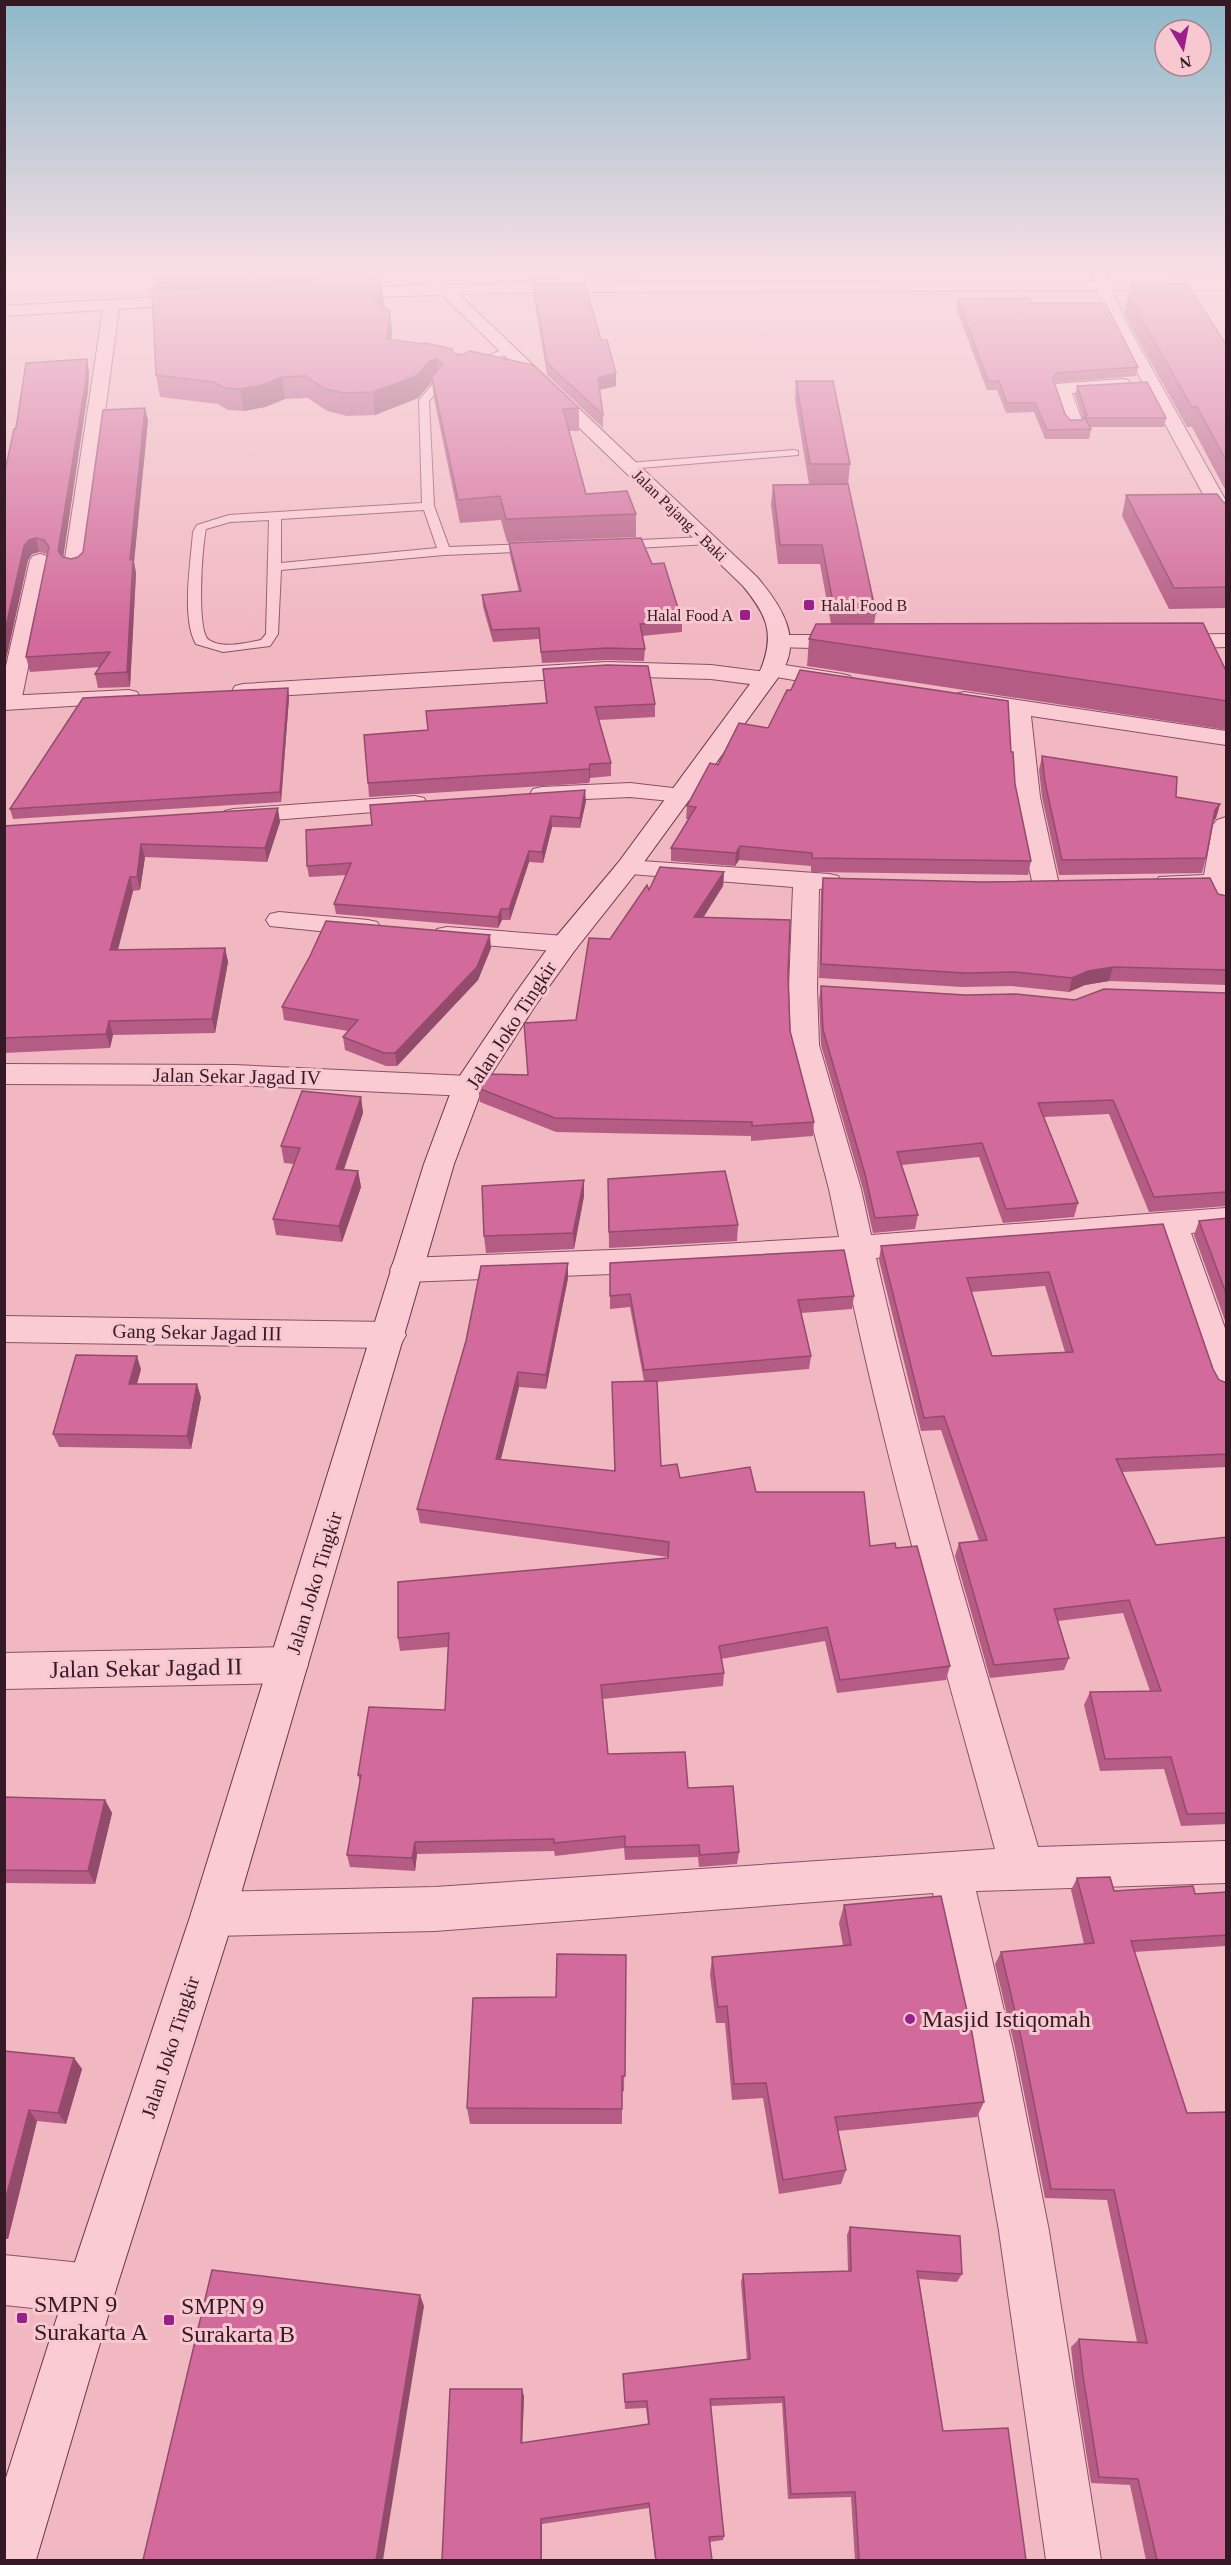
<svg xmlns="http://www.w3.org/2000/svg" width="1231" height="2565" font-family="Georgia,serif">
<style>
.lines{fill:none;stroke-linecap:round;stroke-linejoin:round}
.service-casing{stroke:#875265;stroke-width:2}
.minor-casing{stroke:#875265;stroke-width:2}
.tertiary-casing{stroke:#875265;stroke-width:2}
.secondary-casing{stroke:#693649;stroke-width:2}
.service{fill:#fbcbd4;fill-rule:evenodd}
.minor{fill:#fbcbd4;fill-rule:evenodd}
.tertiary{fill:#fbcbd4;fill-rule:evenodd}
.secondary{fill:#fbcbd4;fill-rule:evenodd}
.wall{fill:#b55c85;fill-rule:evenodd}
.shaded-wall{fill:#934b6c}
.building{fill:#d26b9b;stroke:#934b6c;stroke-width:1.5;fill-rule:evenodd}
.poi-dot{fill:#9b1e8c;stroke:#f8c8d0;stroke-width:2}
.labels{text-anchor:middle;stroke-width:6;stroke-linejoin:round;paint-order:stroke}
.far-street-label{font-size:16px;fill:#351924;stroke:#f8c8d0}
.far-poi-label{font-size:16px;fill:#351924;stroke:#f8c8d0;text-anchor:start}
.street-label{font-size:20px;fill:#351924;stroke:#f8c8d0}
.near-street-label{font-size:24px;fill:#351924;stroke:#f8c8d0}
.near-poi-label{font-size:24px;fill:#351924;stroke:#f8c8d0;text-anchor:start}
</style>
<rect width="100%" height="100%" fill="#f1b8c2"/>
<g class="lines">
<defs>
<g id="service">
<path d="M503 349 512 351 475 369 466 367Z"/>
<path d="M437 383 442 386 429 401 434 506 449 547 534 544 540 548 538 551 444 555 281 570 278 634 270 646 223 652 196 644C181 619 191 561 193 532L197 525 229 515 422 503 419 400 433 384ZM424 510 437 548 281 563V519ZM269 520 266 634 261 640C246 643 223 649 209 640 196 632 202 545 206 529L230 522Z"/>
<path d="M794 450 798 451V455L628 469 622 466 628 463Z"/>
<path d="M705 537 711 541 709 544 618 549 612 545 618 541Z"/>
</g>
<g id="minor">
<path d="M1091 272H1107L1109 281 1226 280V290H1112L1128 326 1226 501V524L1219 522 1216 518 1112 326 1096 290 537 292 339 298 331 293 339 288 537 282 1094 281Z"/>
<path d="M197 295 205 300 203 303 119 309 84 565 81 569 74 571 67 569 64 565 103 310 4 316V306Z"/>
<path d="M1122 379 1128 380 1131 384 1128 388 1072 393 1083 423 1080 427H1068L1053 388 1056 384Z"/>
<path d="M40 554 47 556 50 560 21 702 18 707 4 708V675L30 560 33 556Z"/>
<path d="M772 663 842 674 850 676 853 681 850 686 842 688 764 675 761 670 764 665Z"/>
<path d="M964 692 1226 731V745L1031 716 1040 797 1059 885 1055 891 1046 893 1037 891 1033 885C1019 828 1010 771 1008 712L956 704 953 699 956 694Z"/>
<path d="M630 783 690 790 693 795 690 800 681 802 630 797 542 801 533 799 530 794 533 789 542 787Z"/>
<path d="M415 796 424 798 427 803 424 808 234 823 225 821 222 816 225 811 234 809Z"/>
<path d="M1226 817V909L1216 907 1207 890 1168 891 1159 889 1155 883 1159 877 1204 875 1213 825 1217 820Z"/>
<path d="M627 860 829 874 838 876 842 882 838 888 819 889 817 988 819 1045 861 1189 871 1235 1226 1208V1230L1191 1233 1226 1331V1396L1214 1392 1209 1382 1178 1285 1160 1236 876 1258C921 1457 980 1652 1038 1847L1226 1841V1883L976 1891 1013 2049 1049 2231 1101 2560H1046L999 2231 967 2049 933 1893 435 1931 213 1936 197 1929 191 1914 197 1899 213 1892 435 1887 995 1849C941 1653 885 1459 844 1261L637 1273 406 1282 394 1279 390 1270 394 1261 406 1258 637 1249 839 1237 829 1189 791 1045 789 988 793 887 618 873 614 868 618 863Z"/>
<path d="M279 912 368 920 377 922 381 928 377 934 368 936 270 926 266 920 270 914Z"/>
<path d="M447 927 565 936 575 938 579 944 575 950 565 952 437 941 434 935 437 929Z"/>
<path d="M4 1064 235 1065 468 1076 478 1079 483 1086 478 1093 468 1096 235 1085 4 1084Z"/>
<path d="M4 1316 389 1322 401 1326 406 1335 401 1344 389 1348 4 1342Z"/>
<path d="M288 1647 302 1652 308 1665 302 1678 288 1683 4 1689V1653Z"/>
<path d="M4 2255 91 2264 109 2271 116 2289 109 2307 91 2314 4 2305Z"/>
</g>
<g id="tertiary">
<path d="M781 635H853L861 637 864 642 861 647 853 649 773 647 770 642 773 637Z"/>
<path d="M1168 635 1226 634V647L1168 649 1160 647 1157 642 1160 637Z"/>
<path d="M607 662 711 665 765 672 773 674 776 679 773 684 765 686 711 679 607 676 243 698 235 696 232 691 235 686 243 684Z"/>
<path d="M129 690 137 692 140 697 137 702 4 710V696Z"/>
</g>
<path id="secondary" d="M418 272H435L757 577C781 605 804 640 780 675L636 873 575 950 535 1006 483 1087 454 1164 235 1914 116 2289 36 2560H4V2484L66 2289 191 1914 424 1164 453 1086 515 994 555 938 618 863 761 669C775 633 767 615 743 586Z"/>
</defs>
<use href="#service" class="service-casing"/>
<use href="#minor" class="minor-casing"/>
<use href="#tertiary" class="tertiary-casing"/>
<use href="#secondary" class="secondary-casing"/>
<use href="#service" class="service"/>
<use href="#minor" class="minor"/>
<use href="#tertiary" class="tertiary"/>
<use href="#secondary" class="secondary"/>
</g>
<g class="wall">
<path d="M153 272 380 277 382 289 384 307 390 311 392 332 391 339 453 353 579 408V431H569L586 494 636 514V537L507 542 501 520 460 523 434 399 432 382 418 398 375 415 347 416 327 411 308 398 285 399 265 407 244 411 228 410 218 404 160 397 156 375Z"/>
<path d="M504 272H750V273L649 274V277L530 280 529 274H504Z"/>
<path d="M533 283 601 340 616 386 600 390 603 415V428L547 375 533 294Z"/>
<path d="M1131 283 1227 346V493L1192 427H1187L1130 325 1124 312Z"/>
<path d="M958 299 1031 303 1138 367 1136 376 1054 383 1065 414 1070 420H1082L1083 419 1075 395 1077 386 1166 418 1164 427H1090L1091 429 1089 439H1045L1034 412 1006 413 997 390H987L956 308Z"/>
<path d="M89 372 88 391 63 557 71 559 78 557 83 552 148 420 134 562 136 573 130 687 98 688 95 674 100 667 30 672 26 657 47 554 39 552 32 554 28 560 4 668V475L16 428Z"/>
<path d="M796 381 850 464 848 484H809L795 400Z"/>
<path d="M848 484 876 613 874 624 1227 673V730L807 666 809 639 831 624 820 564H778L771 504 773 485Z"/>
<path d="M1126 495 1223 502 1227 504V608L1169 609 1122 516Z"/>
<path d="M509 543 652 564 682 621V632L642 636 645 649 644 661 607 660 542 663 539 639 493 642 483 607 482 595 519 592 510 555Z"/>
<path d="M543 669 655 704V717L599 720 611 763V776L590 778 589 783 369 797 368 783 546 703Z"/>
<path d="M288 688 289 698 281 802 13 819 10 809Z"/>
<path d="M768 728 1011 752 1015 784 1031 861 1028 875 811 872V866L739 860 735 866 671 861V848L689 819H686L687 806 718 765Z"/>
<path d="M1042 756 1176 797 1220 804 1216 818 1213 822 1206 858 1202 873 1059 875 1042 797 1039 770Z"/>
<path d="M586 801 580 828 552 827 543 863 529 862 510 920H502L498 928 336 914 334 904 347 875 309 877 307 866 372 825Z"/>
<path d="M280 822 267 862 145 857 140 890 133 891 118 950 225 948 228 962 215 1033 113 1035 110 1048 4 1053V826Z"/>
<path d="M724 872 723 886 703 918 788 974 790 1031 814 1122 813 1136 751 1141V1136L556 1132 480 1102 478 1088 528 1075 576 1020 610 939 649 890Z"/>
<path d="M823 878 1218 894 1227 896V985L1109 981 1085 985 1069 992 1012 986 962 987 819 978 821 892Z"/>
<path d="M491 948 478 980 397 1066H386L345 1050 343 1037 348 1031 284 1020 282 1007Z"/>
<path d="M821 986 965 995 1075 1000 1227 993V1206L1149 1212 1109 1114 1044 1117 1078 1203 1074 1217 1003 1223 979 1157 902 1165 918 1215 915 1229 873 1233 863 1189 821 1045 819 1000Z"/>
<path d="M361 1097 363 1113 344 1170 358 1171 361 1187 342 1242 276 1235 273 1219 294 1164 284 1163 281 1146Z"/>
<path d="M608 1179 738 1225 737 1241 609 1248Z"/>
<path d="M584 1196 574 1249 486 1253 484 1236Z"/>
<path d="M1227 1218V1326L1194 1235 1199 1221Z"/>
<path d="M1163 1224 1213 1369 1219 1380 1227 1383V1467L1122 1472 1156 1545 1227 1537V1824L1181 1826 1164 1769 1100 1771 1084 1705 1090 1692 1150 1691 1123 1613 1058 1621 1069 1658 1064 1670 990 1678 955 1556 959 1543 979 1541 941 1430 921 1431 879 1260 881 1246ZM1045 1286 1065 1352 992 1356 971 1292Z"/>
<path d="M610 1263 854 1296 852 1309 801 1313 811 1356 809 1369 657 1382 661 1466 680 1478 756 1492 870 1546 896 1548 950 1666 946 1680 837 1693 825 1641 721 1659 724 1673 723 1686 603 1699 608 1754 688 1788 739 1852 737 1864 699 1867 698 1857 625 1860 624 1848 555 1856 554 1851 417 1854 415 1871 350 1867 347 1855 360 1782 358 1775 445 1710 448 1647 400 1651 398 1638 668 1558V1557L420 1523 417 1509 568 1278 546 1389 519 1387 501 1459 614 1471 644 1381 630 1307 610 1309Z"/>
<path d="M141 1369 137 1384 201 1397 191 1449 59 1447 53 1434Z"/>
<path d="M4 1797 105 1800 112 1813 95 1884 4 1883Z"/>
<path d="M1077 1878 1114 1891 1195 1894 1227 1892V1948L1226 1946 1134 1952 1227 2560H1146L1130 2485 1091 2483 1075 2383 1071 2347 1079 2339 1137 2342 1107 2200 1045 2198 1015 2048 995 1964 1001 1952 1084 1944 1071 1890Z"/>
<path d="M844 1905 984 2102 977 2117 838 2131 846 2170 841 2184 779 2194 763 2098 732 2100 725 2023H716L710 1975 712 1957 843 1946 839 1923Z"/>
<path d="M626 1955 624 2091 622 2092V2124H470L467 2108 556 1997Z"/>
<path d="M4 2051 74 2058 82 2069 66 2124 37 2121 8 2239H4Z"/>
<path d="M850 2227 962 2274 957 2282 919 2279 943 2431 1026 2560H855L851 2497 788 2499 782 2403 711 2406 724 2536 723 2540 710 2542 712 2560H655L649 2508 542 2524V2560H442L524 2396 522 2443 648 2424 646 2408 625 2409 623 2374 747 2360 741 2282 743 2274 848 2271 847 2235Z"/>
</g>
<g class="shaded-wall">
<path d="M382 289 384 309 375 302Z"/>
<path d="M390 311 392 332 389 360 387 339Z"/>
<path d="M87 359 89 372 88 391 62 565 58 551Z"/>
<path d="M437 359 438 381 432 377V382L418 398 375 415 373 392 430 361Z"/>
<path d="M616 373V386L598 390V378Z"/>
<path d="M282 377 285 399 265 407 244 411 240 389Z"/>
<path d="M145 408 148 420 134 562 136 573 130 687 127 672 130 560Z"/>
<path d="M36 538 39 552 32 554 28 560 4 668V635L24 546 29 540Z"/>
<path d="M288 688 289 698 281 802 280 792Z"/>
<path d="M590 764V778L589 783V769Z"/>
<path d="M585 790 586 801 580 828V818Z"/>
<path d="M1220 804 1216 818 1211 825 1215 810Z"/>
<path d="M278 808 280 822 267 862 265 848Z"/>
<path d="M551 816 552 827 543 863 542 852Z"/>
<path d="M141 844 145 857 140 890 137 877Z"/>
<path d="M740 846 739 860 735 866 736 853Z"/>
<path d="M529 851V862L510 920 509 909Z"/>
<path d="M724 872 723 886 694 932V917Z"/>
<path d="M130 877 133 891 114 964 110 950Z"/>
<path d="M501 909 502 920 498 928V917Z"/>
<path d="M490 935 491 948 478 980 397 1066 395 1053Z"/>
<path d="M225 948 228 962 215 1033 212 1019Z"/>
<path d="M1113 967 1109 981 1085 985 1069 992 1072 978 1088 971Z"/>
<path d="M109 1021 113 1035 110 1048 106 1034Z"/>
<path d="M361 1097 363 1113 338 1185 336 1169Z"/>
<path d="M358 1171 361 1187 342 1242 339 1226Z"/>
<path d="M584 1180V1196L574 1249 573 1233Z"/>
<path d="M568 1263V1278L546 1389V1375Z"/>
<path d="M137 1356 141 1369 133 1398 129 1384Z"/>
<path d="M518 1372 519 1387 497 1474 496 1459Z"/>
<path d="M197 1384 201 1397 191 1449 187 1436Z"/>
<path d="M105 1800 112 1813 95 1884 88 1871Z"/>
<path d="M415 1842 417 1854 415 1871 412 1858Z"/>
<path d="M74 2058 82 2069 66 2124 58 2113Z"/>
<path d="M29 2110 37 2121 8 2239 4 2236V2205Z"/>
<path d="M420 2295 424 2306 383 2560H376Z"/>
<path d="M522 2389 524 2396 522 2449 521 2443Z"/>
<path d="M541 2519 542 2524V2560H541Z"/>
</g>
<g class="building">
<path d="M153 272H379L380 277 154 288Z"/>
<path d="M381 278 382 289 375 302 390 311 387 339 425 344V343L452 349 453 353 462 355 470 351 533 365 579 408 563 409 586 494 627 491 636 514 506 519 500 496 458 500 432 377 443 364 437 359 430 361 416 376 373 392 345 393 325 389 305 376 282 377 262 385 240 389 224 388 214 382 156 375 152 290Z"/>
<path d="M533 283H585L601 340H607L616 373 598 378 603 415 547 363Z"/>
<path d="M1131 283 1187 284 1227 346V462L1197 407H1192L1134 306 1128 293H1136Z"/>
<path d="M1029 298 1031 303H1105L1138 367 1056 373 1053 379 1065 414 1070 420H1082L1087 415 1077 386 1147 382 1166 418H1085L1091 429 1047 430 1035 403H1007L999 381H988L958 299Z"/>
<path d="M87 359 86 379 58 551 63 557 71 559 78 557 83 552 103 410 145 408 130 560 133 559 127 672 95 674 110 652 26 657 49 547 44 540 36 538 29 540 24 546 4 635V475L14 429 16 428 26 363Z"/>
<path d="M796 381H833L850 464H810Z"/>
<path d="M848 484 876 613H835L822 545H780L773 485Z"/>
<path d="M1217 494 1223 502 1227 504V587L1174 588 1126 495Z"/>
<path d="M641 538 652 564 664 563 682 621 640 624 645 649 607 648 541 652 539 628 492 630 482 595 521 591 509 543Z"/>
<path d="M1203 623 1227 673V701L809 639 816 624Z"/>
<path d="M607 665 648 666 655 704 595 707 611 763 590 764 589 769 368 783 364 735 428 730 426 711 547 703 543 669Z"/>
<path d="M800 670 1008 701 1011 752H1013L1015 784 1031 861 812 858V853L740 846 736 853 671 848 696 807 687 806 710 763 718 765 739 723 768 728 787 690H791Z"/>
<path d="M288 688 280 792 10 809 83 698Z"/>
<path d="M1042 756 1177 777 1176 797 1220 804 1215 810 1206 858 1062 860 1045 782Z"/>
<path d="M585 790 580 818 551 816 542 852 529 851 509 909H501L498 917 334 904 351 863 307 866 306 830 372 825 370 805Z"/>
<path d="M278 808 265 848 141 844 137 877H130L110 950 225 948 212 1019 109 1021 106 1034 4 1038V826Z"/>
<path d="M660 867 724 872 694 917 790 920 788 974 790 1031 814 1122 752 1126V1122L555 1118 478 1088 484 1074 528 1075 524 1023 576 1020 589 938 610 939 647 885 649 890Z"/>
<path d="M823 878 983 882 1210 878 1218 894 1227 896V970L1113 967 1088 971 1072 978 1015 972 965 973 821 964Z"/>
<path d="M326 921 490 935 477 967 395 1053H384L343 1037 358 1020 282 1007 310 956Z"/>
<path d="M821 986 965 995 1015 994 1075 1000 1104 989 1227 993V1192L1154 1197 1113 1100 1038 1103 1078 1203 1006 1209 982 1143 897 1152 918 1215 875 1218 865 1174 823 1030Z"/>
<path d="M302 1091 361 1097 336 1169 358 1171 339 1226 273 1219 300 1148 281 1146Z"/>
<path d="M725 1171 738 1225 609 1232 608 1179Z"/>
<path d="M584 1180 573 1233 484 1236 482 1186Z"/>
<path d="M1227 1218V1296L1199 1221Z"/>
<path d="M1163 1224 1213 1369 1219 1380 1227 1383V1454L1116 1459 1156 1545 1227 1537V1813L1187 1814 1171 1757 1105 1759 1090 1692 1161 1691 1129 1600 1054 1609 1069 1658 994 1665 959 1543 987 1540 944 1416 924 1418 881 1246ZM1049 1272 1073 1352 992 1356 967 1278Z"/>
<path d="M844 1250 854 1296 798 1300 811 1356 644 1370 630 1294 610 1296V1263Z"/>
<path d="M568 1263 546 1375 518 1372 496 1459 615 1471 612 1382 657 1381 661 1466 677 1464 680 1478 750 1467 756 1492H864L870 1546 895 1543 896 1548 917 1546 950 1666 840 1680 827 1627 719 1646 724 1673 601 1685 608 1754 685 1752 688 1788 733 1786 739 1852 700 1855 699 1845 625 1847V1836L554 1843V1839L415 1842 412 1858 347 1855 361 1775H358L369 1707 445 1710 449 1633 398 1638V1582L668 1558 669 1542 417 1509 466 1341 481 1266Z"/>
<path d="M76 1355 137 1356 129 1384H197L187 1436 53 1434Z"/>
<path d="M4 1797 105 1800 88 1871 4 1870Z"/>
<path d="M1110 1877 1114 1891 1193 1886 1195 1894 1227 1892V1935L1131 1941 1187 2113 1227 2112V2560H1157L1138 2479 1099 2477 1083 2376 1079 2339 1147 2343 1114 2190 1051 2189 1021 2037 1001 1952 1094 1943 1077 1878Z"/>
<path d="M941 1896 972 2033 984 2102 835 2117 846 2170 783 2180 766 2083 734 2084 727 2006 718 2007 712 1957 851 1945 844 1905Z"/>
<path d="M557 1954 626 1955 625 2076H622V2109L467 2108 473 1998 556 1997Z"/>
<path d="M4 2051 74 2058 58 2113 29 2110 4 2205Z"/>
<path d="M850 2227 960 2236 962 2274 917 2271 943 2431 1008 2428 1026 2560H859L855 2492 791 2494 784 2397 710 2399 724 2536 709 2537 712 2560H656L649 2503 541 2519V2560H442L450 2389H522L521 2443 649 2424 647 2401 625 2402 623 2374 750 2359 743 2274 851 2271Z"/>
<path d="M212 2270 420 2295 376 2560H143Z"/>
</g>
<linearGradient id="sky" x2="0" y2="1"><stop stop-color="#8db9ca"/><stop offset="0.43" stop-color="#f9dfe4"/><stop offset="1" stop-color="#f9dfe4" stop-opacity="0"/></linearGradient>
<rect width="1231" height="631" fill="url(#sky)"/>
<g class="poi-dot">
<rect x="803" y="599" width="12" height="12" rx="3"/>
<rect x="739" y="609" width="12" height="12" rx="3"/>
<circle cx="910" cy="2019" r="6"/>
<rect x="16" y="2312" width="12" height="12" rx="3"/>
<rect x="163" y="2314" width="12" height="12" rx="3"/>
</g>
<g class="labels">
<g class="far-street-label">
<text transform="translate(680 515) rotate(44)" y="6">Jalan Pajang - Baki</text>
</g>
<g class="far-poi-label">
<text x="821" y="611">Halal Food B</text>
<text x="733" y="621" text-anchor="end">Halal Food A</text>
</g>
<g class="street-label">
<text transform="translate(511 1025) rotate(-57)" y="7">Jalan Joko Tingkir</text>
<text transform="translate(237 1076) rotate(1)" y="7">Jalan Sekar Jagad IV</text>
<text transform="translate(197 1332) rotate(1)" y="7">Gang Sekar Jagad III</text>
<text transform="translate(314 1583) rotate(-73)" y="7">Jalan Joko Tingkir</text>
<text transform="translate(170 2047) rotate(-72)" y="7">Jalan Joko Tingkir</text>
</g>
<g class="near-street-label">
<text transform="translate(146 1668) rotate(-1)" y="8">Jalan Sekar Jagad II</text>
</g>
<g class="near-poi-label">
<text x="922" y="2027">Masjid Istiqomah</text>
<text x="34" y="2312">SMPN 9<tspan x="34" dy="28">Surakarta A</tspan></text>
<text x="181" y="2314">SMPN 9<tspan x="181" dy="28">Surakarta B</tspan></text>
</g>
</g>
<rect width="1231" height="2565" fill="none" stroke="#351924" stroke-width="12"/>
<g transform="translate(1183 48) rotate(170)"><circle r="28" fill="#f8c8d0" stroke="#aa828b" stroke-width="1.5"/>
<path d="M0-4.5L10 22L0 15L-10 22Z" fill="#9b1e8c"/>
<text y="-9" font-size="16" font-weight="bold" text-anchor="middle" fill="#351924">N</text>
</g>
</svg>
